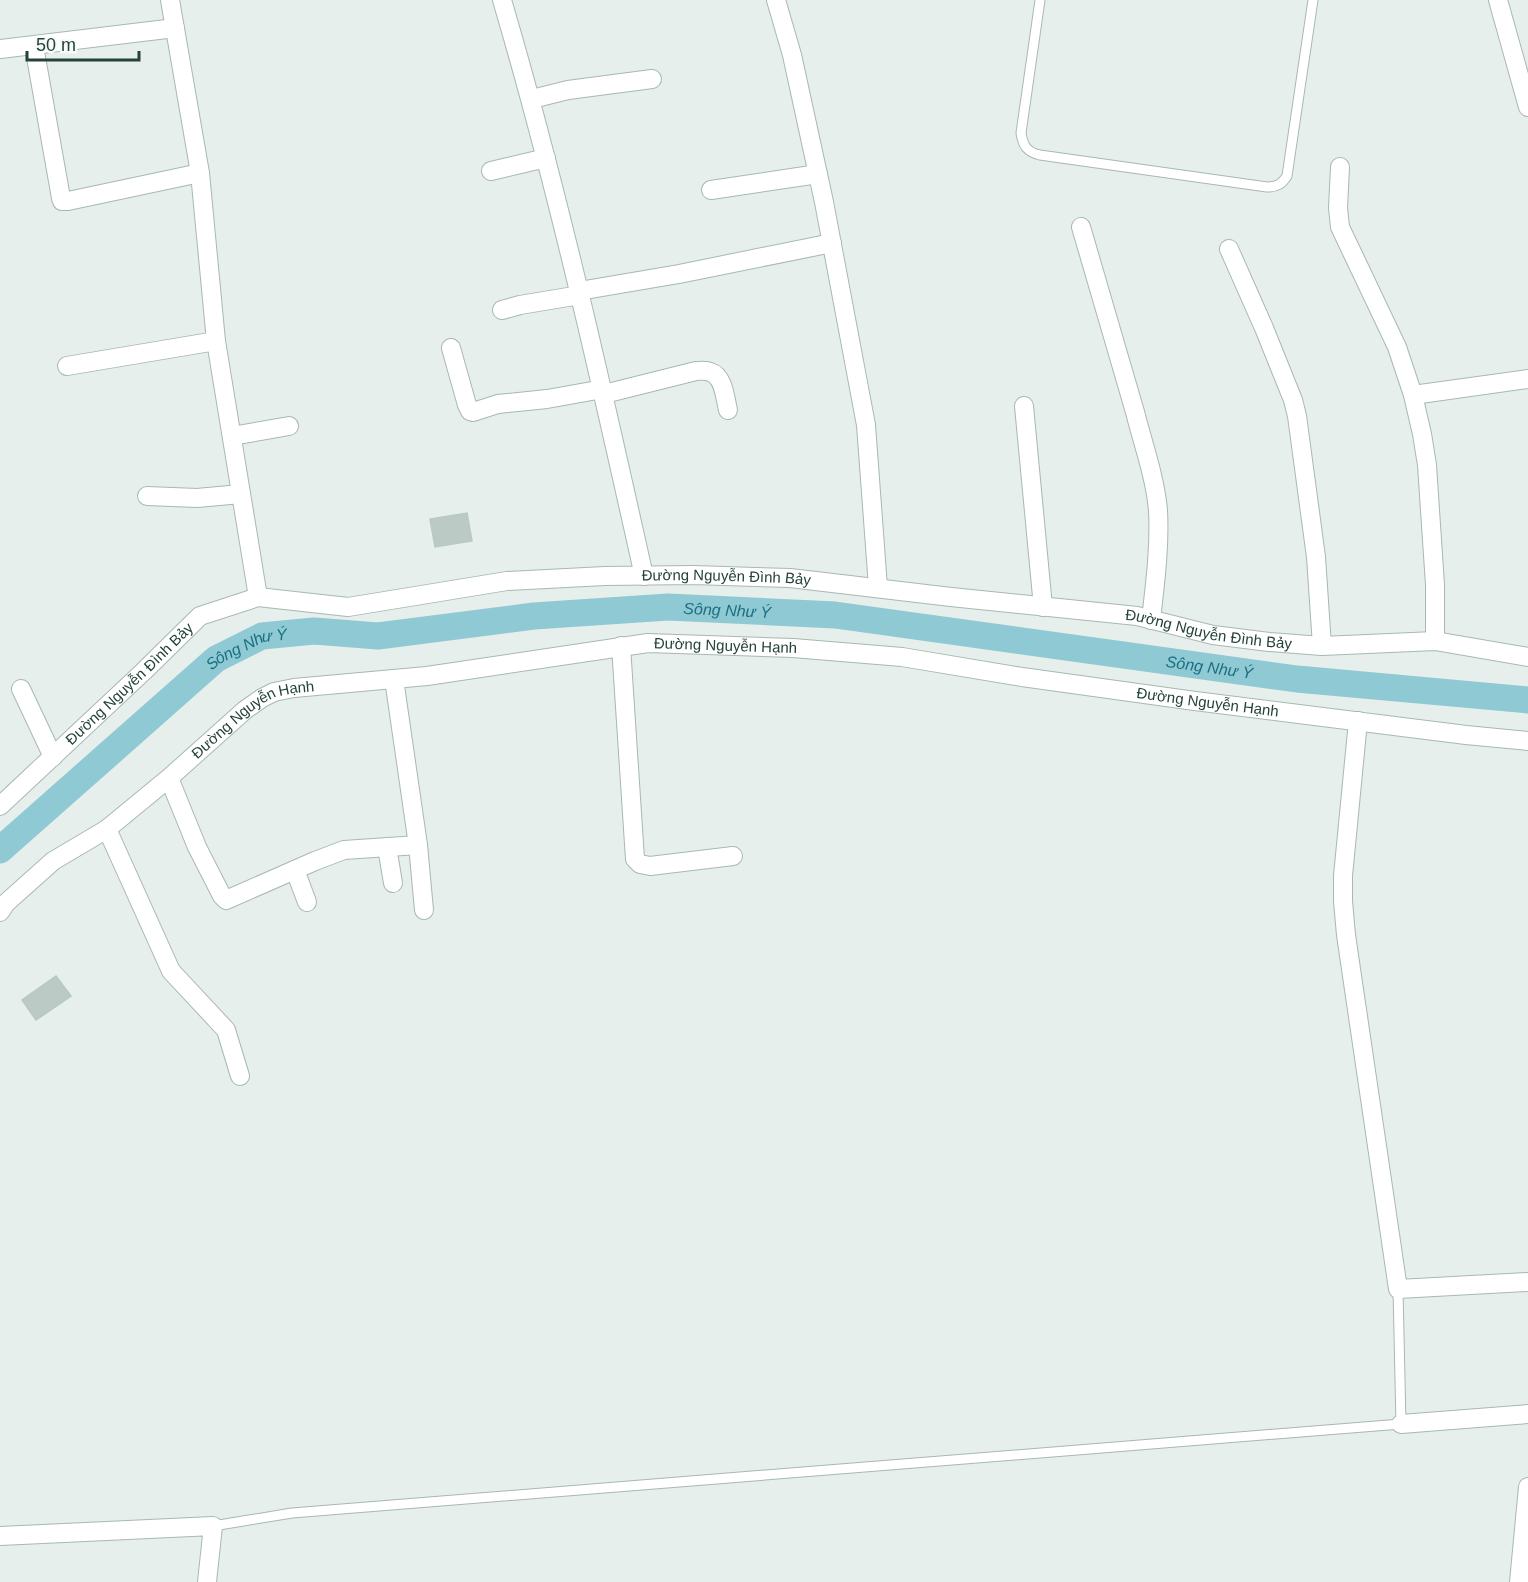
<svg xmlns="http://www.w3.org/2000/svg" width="1528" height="1582" font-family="Arial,sans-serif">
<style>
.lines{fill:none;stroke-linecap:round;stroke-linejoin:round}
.river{stroke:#8ec9d4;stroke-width:27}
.building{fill:#bbcac4;stroke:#b8c9c2;stroke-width:1.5}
.service-casing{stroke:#a8b8b2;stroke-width:11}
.minor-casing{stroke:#a8b8b2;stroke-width:20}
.service{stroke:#fff;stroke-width:9}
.minor{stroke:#fff;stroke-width:18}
.labels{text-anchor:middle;stroke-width:6;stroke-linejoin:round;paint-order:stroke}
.street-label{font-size:15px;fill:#24423a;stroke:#f7fbf9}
.water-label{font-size:16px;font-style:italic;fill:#1c6f80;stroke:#f7fbf9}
</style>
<rect width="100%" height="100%" fill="#e6efeb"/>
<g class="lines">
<path class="river" id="s1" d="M0 850 216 659 262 636 314 631 378 636 534 616 668 607 835 615 1297 679 1528 700"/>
</g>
<g class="building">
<path d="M467 513 472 541 435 547 430 519Z"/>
<path d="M56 976 71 996 36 1020 22 1000Z"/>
</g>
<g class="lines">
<defs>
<g id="service">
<path d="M1040 0 1021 133C1023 146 1027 152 1040 155L1267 187C1277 187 1282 184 1287 176L1313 0"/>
<path d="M213 1526 292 1513 1401 1424 1398 1289"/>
</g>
<g id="minor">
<path d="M170 0 200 173 216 341 258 597"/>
<path d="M502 0C558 190 601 383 644 576"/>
<path d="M776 0 792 55 824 202 866 425 878 587"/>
<path d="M1498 0 1528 107"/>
<path d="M34 46 61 198 62 201H68L200 173"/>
<path d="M0 49 175 28"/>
<path d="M532 99 568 90 652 79"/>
<path d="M1340 167 1338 208 1340 227 1397 347 1413 395 1422 434 1427 465 1435 585V641"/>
<path d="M491 171 546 158"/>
<path d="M711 190 818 174"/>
<path d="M1081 227C1099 289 1117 350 1135 412 1143 444 1155 477 1158 510 1160 547 1155 584 1151 620"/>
<path d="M1229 249 1264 328 1293 400 1297 416 1316 557 1322 646"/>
<path d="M579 291 679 274 832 243"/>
<path d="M502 310 520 305 580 295"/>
<path d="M451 348 467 405 470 411 473 412 498 404 547 399 603 389"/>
<path d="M67 366 216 341"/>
<path d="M604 394 696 371C700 371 706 370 710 372 724 376 725 398 728 410"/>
<path d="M1413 395 1528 379"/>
<path d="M1024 406 1043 607"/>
<path d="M232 436 289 426"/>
<path d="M147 496 197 498 241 494"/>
<path d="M621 646 635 859 640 864 650 866 733 856"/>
<path d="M21 689 53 757"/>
<path d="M1358 721 1343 876V901L1346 935 1398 1289 1528 1282"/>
<path d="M169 778 197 847 222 896 226 900 315 861 344 850 418 845 394 679"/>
<path id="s2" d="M0 806 144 671 200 616 258 597 348 607 507 581 605 576 693 575 790 578 951 597 1137 616 1213 635 1269 642 1322 646 1435 641 1528 657"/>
<path d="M107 829 171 971 226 1030 240 1076"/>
<path d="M418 845 424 910"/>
<path d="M387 847 393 883"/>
<path d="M295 870 307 902"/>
<path id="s3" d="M0 912 6 903 53 861 107 829 169 778 245 710 262 698 274 692 294 688 427 676 648 643 793 648 902 657 1022 677 1195 701 1466 735 1528 741"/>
<path d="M1401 1424 1528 1414"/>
<path d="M0 1536 213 1526 207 1582"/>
<path d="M1519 1582 1528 1487"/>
</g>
</defs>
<use href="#service" class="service-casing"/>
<use href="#minor" class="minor-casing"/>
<use href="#service" class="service"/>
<use href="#minor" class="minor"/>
</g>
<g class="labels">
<g class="street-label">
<text dy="5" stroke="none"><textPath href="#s2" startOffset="808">Đường Nguyễn Đình Bảy</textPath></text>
<text dy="5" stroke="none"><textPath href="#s2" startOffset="1294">Đường Nguyễn Đình Bảy</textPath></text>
<text dy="5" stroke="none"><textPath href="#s3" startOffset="808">Đường Nguyễn Hạnh</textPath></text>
<text dy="5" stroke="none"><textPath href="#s2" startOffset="178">Đường Nguyễn Đình Bảy</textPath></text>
<text dy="5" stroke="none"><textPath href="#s3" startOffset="1294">Đường Nguyễn Hạnh</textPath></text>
<text dy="5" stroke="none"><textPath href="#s3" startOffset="322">Đường Nguyễn Hạnh</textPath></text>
</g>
<g class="water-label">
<text dy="6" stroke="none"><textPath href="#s1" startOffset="807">Sông Như Ý</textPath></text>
<text dy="6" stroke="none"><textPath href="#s1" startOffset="321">Sông Như Ý</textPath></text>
<text dy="6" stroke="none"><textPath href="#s1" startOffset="1293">Sông Như Ý</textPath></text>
</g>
</g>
<path d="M27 51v9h112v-9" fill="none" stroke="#24423a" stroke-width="3"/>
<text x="36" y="51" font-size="18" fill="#24423a" stroke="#f7fbf9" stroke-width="4.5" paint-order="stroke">50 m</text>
</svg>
